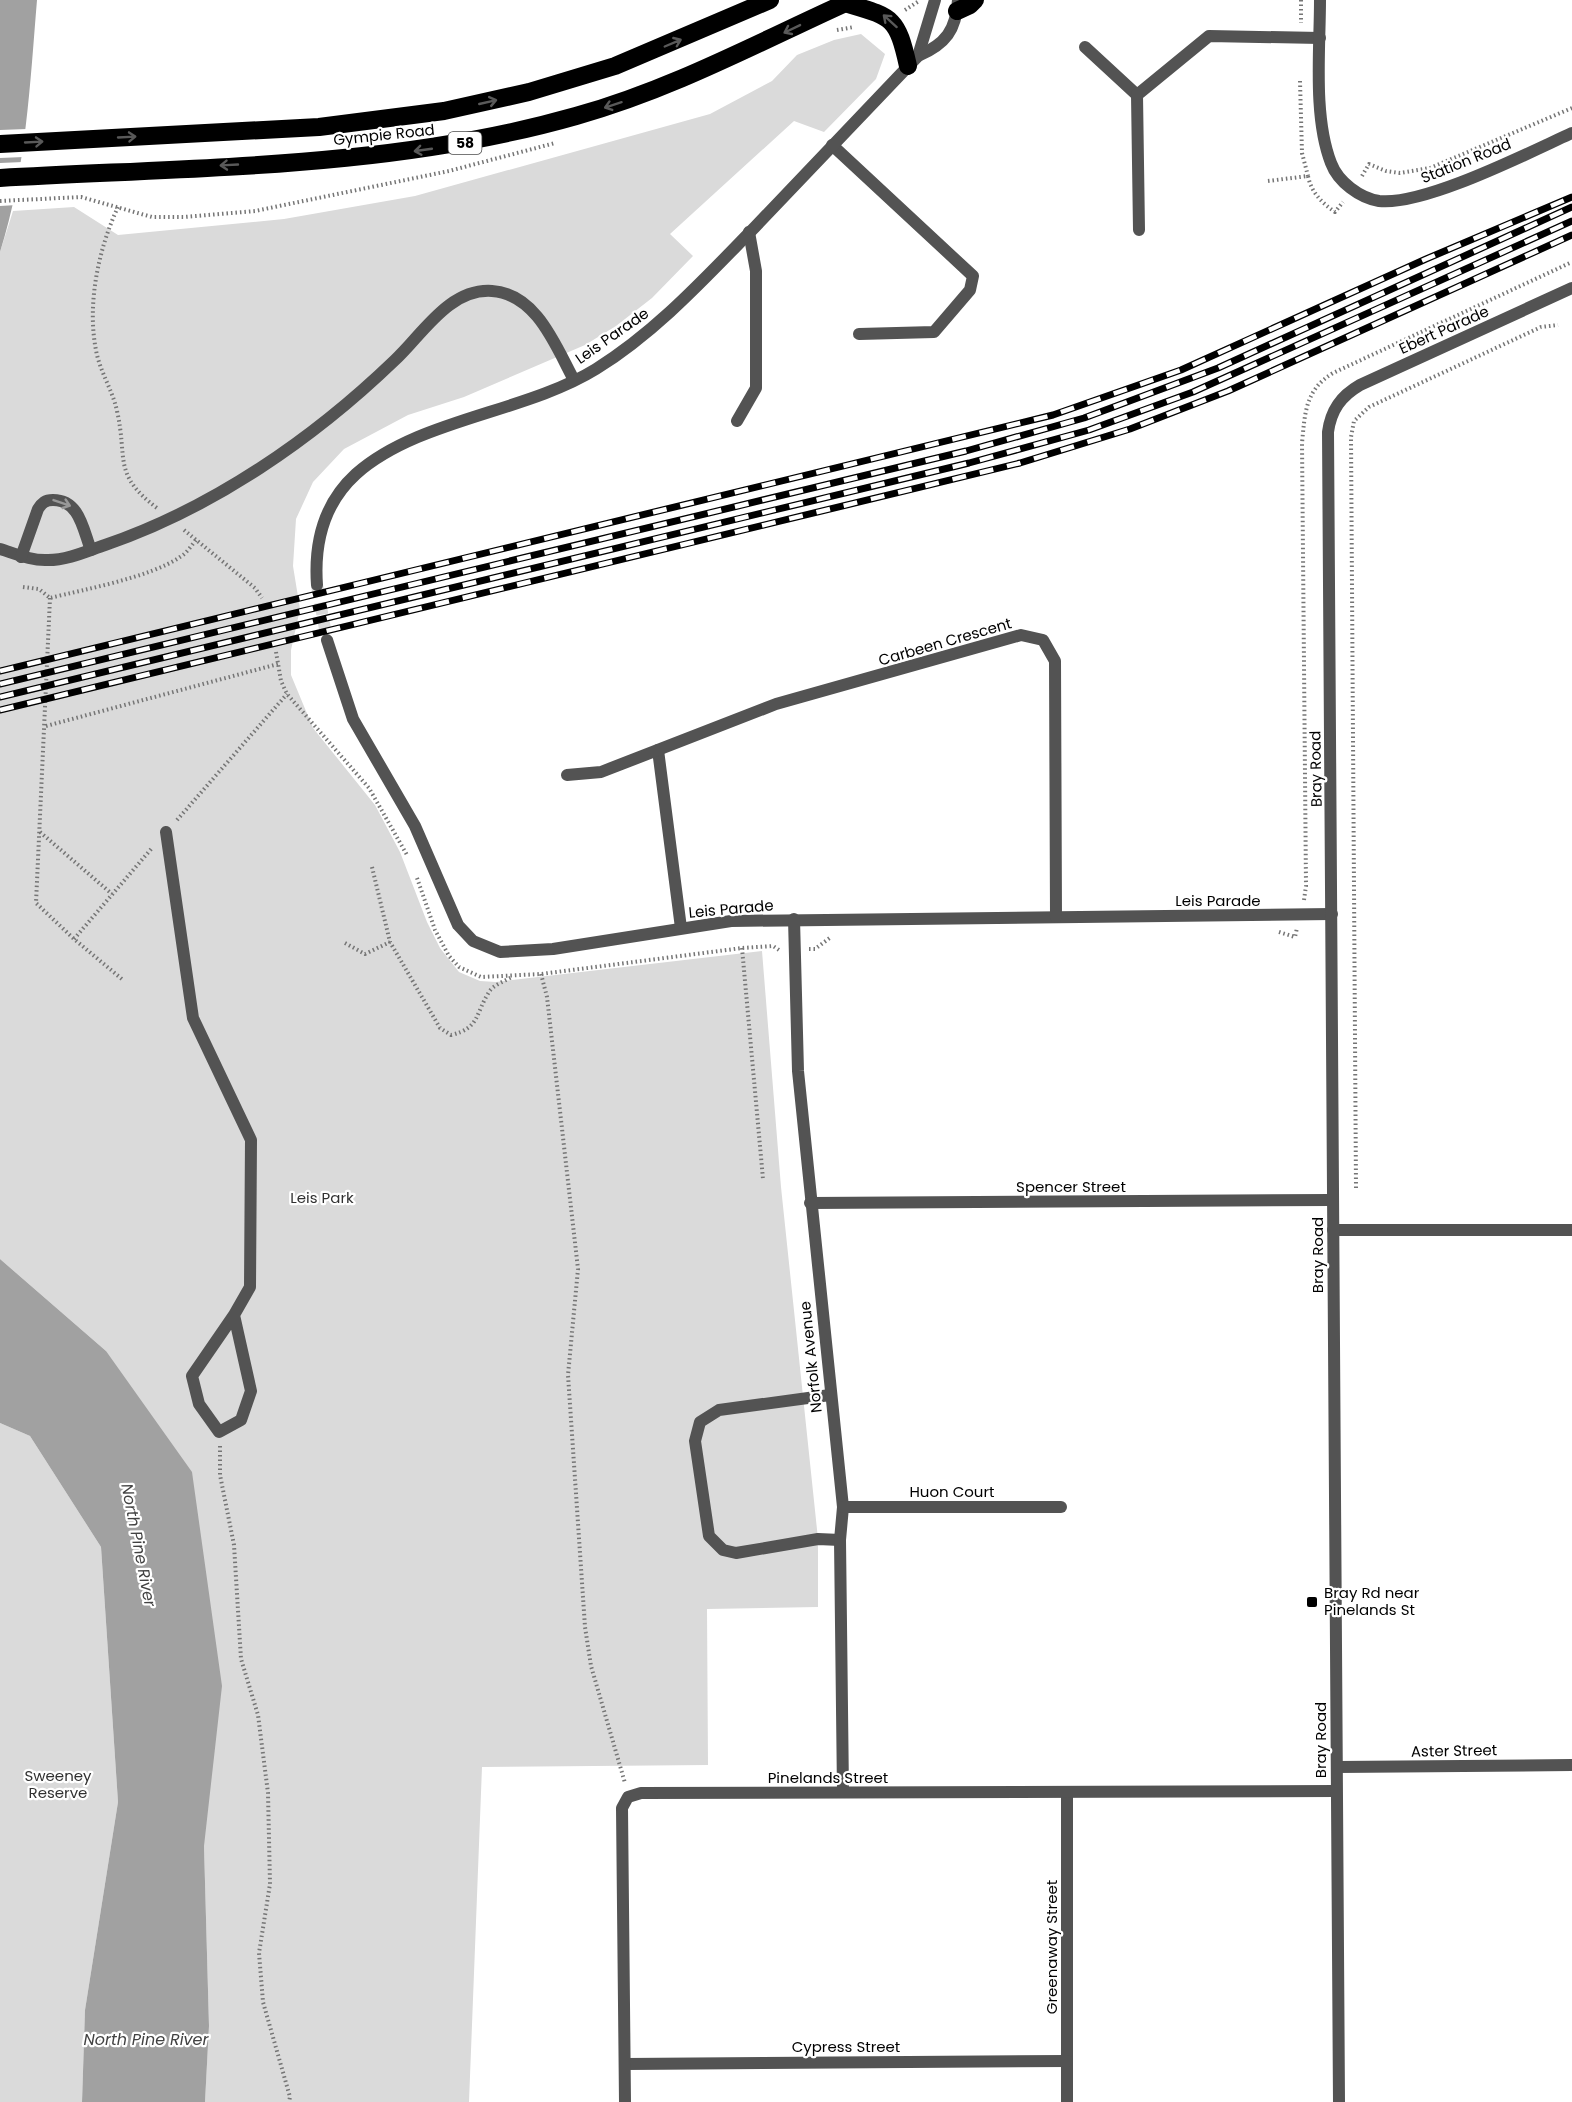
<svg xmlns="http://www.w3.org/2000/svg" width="1572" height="2102" font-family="Poppins,sans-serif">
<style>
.green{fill:#dadada}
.water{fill:#a1a1a1}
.pier{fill:#fff}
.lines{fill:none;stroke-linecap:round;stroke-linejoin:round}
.street-tunnel{stroke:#d9d9d9;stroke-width:12;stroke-dasharray:12 6;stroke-linecap:butt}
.path{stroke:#757575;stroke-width:4;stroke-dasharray:1.5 3;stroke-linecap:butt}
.lane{stroke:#535353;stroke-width:12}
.street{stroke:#535353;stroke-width:12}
.highway{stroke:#000;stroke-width:18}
.rail-casing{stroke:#000;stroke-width:7}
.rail{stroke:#fff;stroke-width:4.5;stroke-dasharray:14;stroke-linecap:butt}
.oneway{stroke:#595959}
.oneway2{stroke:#989898}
.poi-dot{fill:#000;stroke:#fff;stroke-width:2}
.labels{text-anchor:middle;stroke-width:4.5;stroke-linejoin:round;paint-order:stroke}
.shield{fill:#fff;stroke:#4c4c4c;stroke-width:1.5}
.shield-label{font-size:14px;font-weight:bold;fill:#000}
.street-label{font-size:15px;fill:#000;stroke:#fff}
.park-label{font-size:15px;fill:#313131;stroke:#fff}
.poi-label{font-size:15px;fill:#000;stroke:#fff;text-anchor:start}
.water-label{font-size:16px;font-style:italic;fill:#424242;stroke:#fff}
</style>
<rect width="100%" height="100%" fill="#fff"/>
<g class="green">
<path d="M861 34 885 54 876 79 824 132 794 121 670 234 693 256 652 298 616 326 585 345 464 397 408 415 344 449 313 482 296 519 293 566 300 609 291 650V675L313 728 375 805 400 852 427 922 440 948 459 972 480 981 496 982 762 951 781 1187 818 1539V1607L707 1609 708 1765 482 1767 469 2102H205L209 2026 204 1846 106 1351 0 1259V252L13 211 74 207 118 235 284 219 415 196 710 114 772 81 797 55 834 40Z"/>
<path d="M0 1423 30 1436 101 1547 118 1802 85 2010 82 2102H0Z"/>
</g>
<g class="water">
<path d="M0 0H37C30 84 26 171 0 252Z"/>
<path d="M0 1259 106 1351 192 1472 222 1686 204 1846 209 2026 205 2102H82L85 2010 118 1802 101 1547 30 1436 0 1423Z"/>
</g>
<g class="pier">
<path d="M27 129 24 157 0 158V130Z"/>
<path d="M23 162 17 205 0 206V163Z"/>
</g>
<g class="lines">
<path class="street-tunnel" d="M317 585 327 640"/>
<g class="path">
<path d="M1301 0V23"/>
<path d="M905 10 919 1"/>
<path d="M837 30 854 27"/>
<path d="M1300 81 1302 153 1308 176"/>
<path d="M1362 176 1369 164 1386 171 1400 173 1430 168 1572 108"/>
<path d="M1268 181 1308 176C1311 192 1322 203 1335 212L1343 202"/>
<path d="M0 201 81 197 152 217H184L255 211 449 171 555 143"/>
<path d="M118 207C98 250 86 307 97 355 102 375 113 392 117 411 128 459 112 474 157 508"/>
<path d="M184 530 255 588 262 598"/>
<path d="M23 587 39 589 50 598C86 589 151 577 180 557 187 553 191 546 196 540"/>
<path d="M50 598 36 903 74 939 123 980"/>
<path d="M276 652 281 681 287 694 369 788 407 855"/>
<path d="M46 726 278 664"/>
<path d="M177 820 287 694"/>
<path d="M40 832 112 894"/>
<path d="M372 867 390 942 440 1028 451 1035C480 1028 475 1014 489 992 493 985 505 981 512 977"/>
<path d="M417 878 435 930 449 956 459 967 481 977 541 974 742 948 773 946 779 950"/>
<path d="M1304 900 1306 886 1302 443C1305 413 1305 390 1333 373L1572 262"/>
<path d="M1279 932 1295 937 1297 928"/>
<path d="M74 939 152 848"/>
<path d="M345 943 365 954 390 942"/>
<path d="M742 948 763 1179"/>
<path d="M809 949H815L831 937"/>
<path d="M541 974 547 997 578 1269 568 1375 585 1627 591 1666 625 1783"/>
<path d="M1356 1188 1351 437 1354 421 1369 407 1541 327 1558 325"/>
<path d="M220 1446V1475L234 1545 241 1659 258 1715 268 1793 270 1884 259 1953 263 2002 290 2097 289 2102"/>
</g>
<g class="lane">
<path d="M1085 47 1137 95"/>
<path d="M832 145 973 276 970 290 934 332 859 334"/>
<path d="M1139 230 1137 95 1209 36 1320 38"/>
<path d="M737 421 756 388V271L749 232"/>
<path d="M0 549C16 554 32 561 48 560 68 560 87 551 105 545 213 508 313 439 395 360 422 335 449 288 492 291 537 294 556 347 574 380"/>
<path d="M21 557 38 509C42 503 45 500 53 500 80 500 83 530 91 550"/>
<path d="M166 832 193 1018 251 1140 250 1287 234 1315 251 1391 241 1420 219 1432 199 1404 192 1376 234 1315"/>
<path d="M830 1395 719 1410 700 1422 695 1441 709 1536 723 1550 736 1553 818 1539 840 1540"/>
</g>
<g class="street">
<path d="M1320 0C1320 49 1313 117 1331 163 1338 182 1360 198 1379 201 1424 206 1528 153 1572 133"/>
<path d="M918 56 935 0"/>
<path d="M317 585C314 543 323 504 356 474 418 419 525 413 596 369 657 331 705 278 755 227 809 170 863 113 918 56 946 44 956 30 958 0"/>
<path d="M327 640 353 719 415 826 458 925 473 941 500 952 553 949 731 921 1332 914"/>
<path d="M658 750 681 928"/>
<path d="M567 775 601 772 776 704 1021 635 1043 640 1055 661 1056 917"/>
<path d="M794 919 798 1071 843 1507 840 1540 843 1792"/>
<path d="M810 1203 1332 1200"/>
<path d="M1333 1230H1572"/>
<path d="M843 1507H1061"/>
<path d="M1337 1767 1572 1765"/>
<path d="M1067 1793V2102"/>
<path d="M625 2064 1067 2061"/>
<path d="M625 2102 622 1808 628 1797 641 1793 1336 1791"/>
<path d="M1339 2102 1328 432C1331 410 1341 396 1360 385L1572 288"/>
</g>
<g class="highway">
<path d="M845 3C892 17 897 16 908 66"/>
<path d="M957 11 970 5 975 0"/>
<path d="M0 144 319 127 444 111 529 92 615 66 770 0"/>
<path d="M0 178C192 167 390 169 576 116 673 89 761 41 852 0"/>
</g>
<defs>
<g id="rail">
<path d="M0 671 1053 415 1181 370 1426 259 1572 197"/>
<path d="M0 684 966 451 1084 418 1218 368 1572 207"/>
<path d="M0 697 969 463 1089 430 1193 392 1572 221"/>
<path d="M0 710 1020 463 1130 429 1228 391 1572 235"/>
</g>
</defs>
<use href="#rail" class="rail-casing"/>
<use href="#rail" class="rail"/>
</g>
<defs><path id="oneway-shaft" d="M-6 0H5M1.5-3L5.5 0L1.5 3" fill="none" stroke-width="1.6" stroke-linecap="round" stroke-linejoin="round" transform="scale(1.5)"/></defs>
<g class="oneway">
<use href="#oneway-shaft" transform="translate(890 21) rotate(-138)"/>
<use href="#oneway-shaft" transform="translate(792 29) rotate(154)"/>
<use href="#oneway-shaft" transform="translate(673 43) rotate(-23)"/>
<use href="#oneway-shaft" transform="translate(488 102) rotate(-13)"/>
<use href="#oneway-shaft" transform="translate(613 105) rotate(162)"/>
<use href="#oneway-shaft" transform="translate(127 137) rotate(-3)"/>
<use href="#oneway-shaft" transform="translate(34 142) rotate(-3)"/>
<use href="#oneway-shaft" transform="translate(423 150) rotate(172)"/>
<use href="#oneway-shaft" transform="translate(229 165) rotate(177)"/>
</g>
<use class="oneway2" href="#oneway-shaft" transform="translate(62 503) rotate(19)"/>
<rect class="poi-dot" x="1306" y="1596" width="12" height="12" rx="3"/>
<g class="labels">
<rect class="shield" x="448.5" y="132" width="33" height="22" rx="4.5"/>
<g class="shield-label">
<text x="465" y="148">58</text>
</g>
<g class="street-label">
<text transform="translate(384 135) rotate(-6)" y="5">Gympie Road</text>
<text transform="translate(1466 161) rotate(-22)" y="5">Station Road</text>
<text transform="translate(1444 330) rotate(-24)" y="5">Ebert Parade</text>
<text transform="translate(612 336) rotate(-35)" y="5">Leis Parade</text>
<text transform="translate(945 642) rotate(-16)" y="5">Carbeen Crescent</text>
<text transform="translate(1316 769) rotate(-91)" y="5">Bray Road</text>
<text x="1218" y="906">Leis Parade</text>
<text transform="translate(731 909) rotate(-5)" y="5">Leis Parade</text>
<text x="1071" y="1192">Spencer Street</text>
<text transform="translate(1318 1255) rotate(-90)" y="5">Bray Road</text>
<text transform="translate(811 1357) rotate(-96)" y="5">Norfolk Avenue</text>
<text x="952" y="1497">Huon Court</text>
<text transform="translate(1321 1740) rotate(-90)" y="5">Bray Road</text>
<text transform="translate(1454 1751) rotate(-1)" y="5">Aster Street</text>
<text x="828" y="1783">Pinelands Street</text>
<text transform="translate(1052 1947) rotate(-90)" y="5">Greenaway Street</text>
<text x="846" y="2052">Cypress Street</text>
</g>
<g class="park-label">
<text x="322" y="1203">Leis Park</text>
<text x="58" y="1781">Sweeney<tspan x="58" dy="17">Reserve</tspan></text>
</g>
<g class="poi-label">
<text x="1324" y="1598">Bray Rd near<tspan x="1324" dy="17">Pinelands St</tspan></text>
</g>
<g class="water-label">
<text transform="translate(139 1545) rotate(79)" y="6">North Pine River</text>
<text x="146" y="2045">North Pine River</text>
</g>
</g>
</svg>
